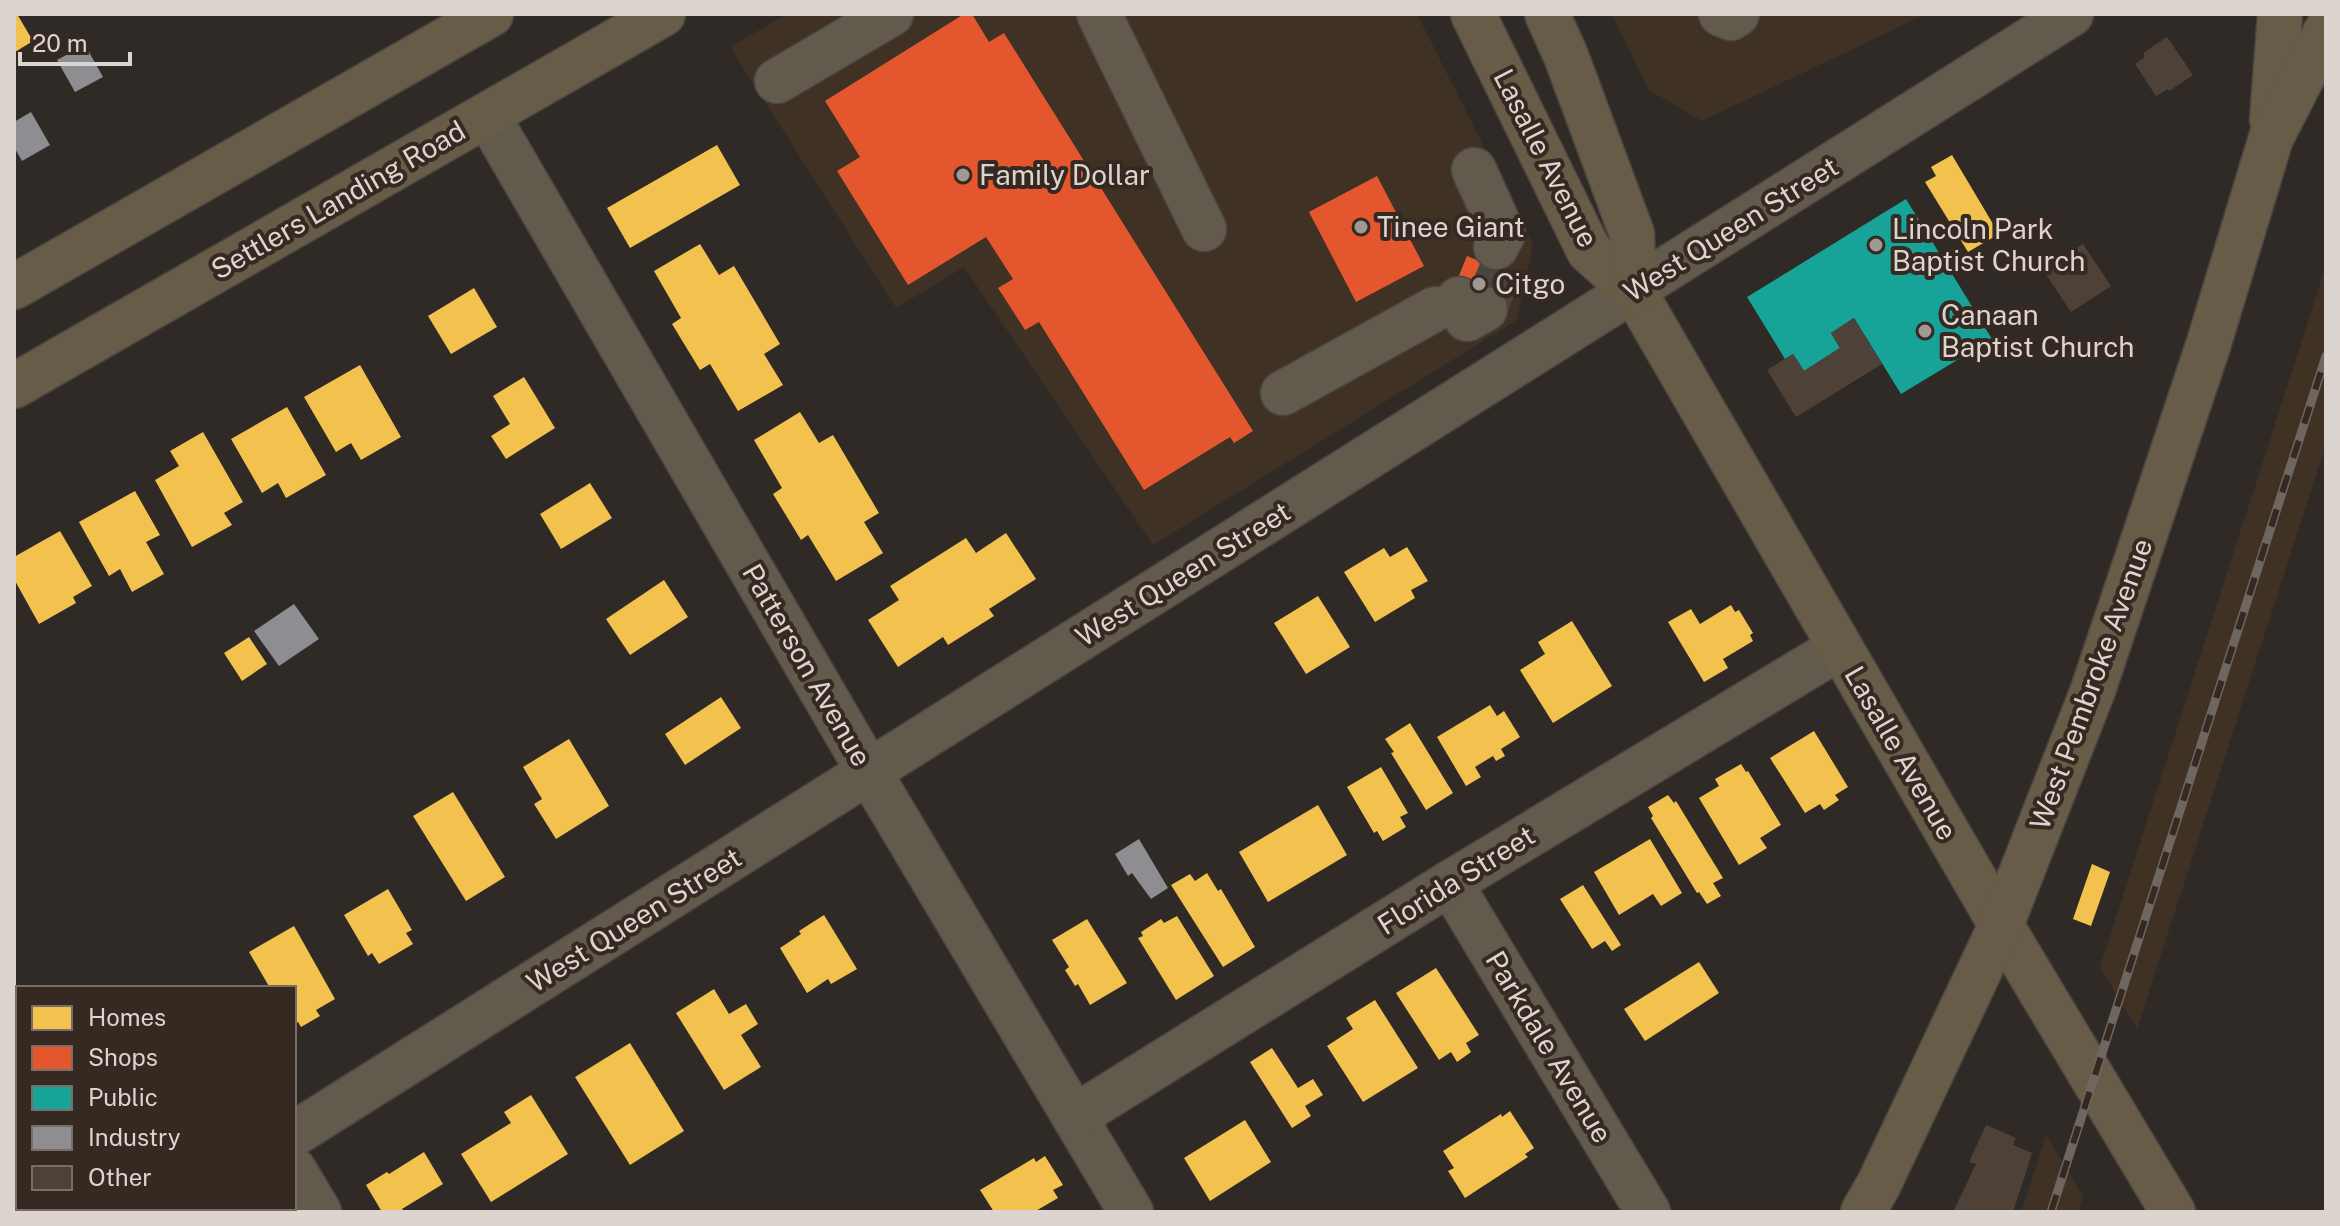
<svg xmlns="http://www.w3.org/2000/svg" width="2340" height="1226" font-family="'Public Sans',sans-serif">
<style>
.built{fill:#403125}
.homes{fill:#f2c14e}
.shops{fill:#e4572e}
.public{fill:#17a398}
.industry{fill:#8d8d92}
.building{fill:#4e4238}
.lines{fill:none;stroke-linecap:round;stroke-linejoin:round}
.minor-tunnel{stroke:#4a443f;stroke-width:44;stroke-dasharray:44 22;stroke-linecap:butt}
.minor-casing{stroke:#4b4542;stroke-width:47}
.major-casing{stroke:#4b4542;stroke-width:47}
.minor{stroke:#615a4d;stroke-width:44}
.major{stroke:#665c47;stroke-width:44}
.rail-casing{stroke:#6d675f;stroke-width:9}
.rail{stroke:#352921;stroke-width:6;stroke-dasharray:18;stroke-linecap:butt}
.poi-dot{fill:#a09894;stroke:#352921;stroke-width:3}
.labels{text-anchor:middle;stroke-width:8;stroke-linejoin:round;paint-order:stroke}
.street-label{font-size:28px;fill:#dcd4cf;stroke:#352921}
.poi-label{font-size:28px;fill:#dcd4cf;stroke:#352921;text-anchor:start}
</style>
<rect width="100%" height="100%" fill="#302a26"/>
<g class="built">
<path d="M787 14H1417L1533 245 1517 320 1153 545 964 267 896 308 730 47Z"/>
<path d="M1612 14H1926L1702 121 1649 90Z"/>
<path d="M2326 266V444L2137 1029 2100 967Z"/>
<path d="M2046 1135 2083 1196 2078 1212H2021Z"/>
</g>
<g class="homes">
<path d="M14 14H17L33 41 15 52Z"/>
<path d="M717 145 740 185 630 248 607 208Z"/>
<path d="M1952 155 1999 234 1968 252 1925 182 1936 176 1931 167Z"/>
<path d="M700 244 719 275 734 266 780 344 764 354 783 385 738 411 710 364 700 370 672 324 681 318 654 271Z"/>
<path d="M474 288 497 327 451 354 428 316Z"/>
<path d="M360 365 401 437 361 460 351 443 336 452 304 397Z"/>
<path d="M524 377 555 428 506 459 491 436 510 424 493 396Z"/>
<path d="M287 407 326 475 286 498 278 483 262 493 231 439Z"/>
<path d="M800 412 819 443 833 435 879 513 864 522 883 553 836 581 808 535 801 540 773 494 782 488 754 440Z"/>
<path d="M203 432 243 502 224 513 232 525 192 547 155 480 179 466 170 451Z"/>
<path d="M590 483 612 518 561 549 540 514Z"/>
<path d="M135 491 160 535 146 542 164 574 132 592 120 569 109 576 79 522Z"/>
<path d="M60 531 92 586 73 597 76 603 39 624 14 579V557Z"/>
<path d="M1006 533 1036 579 989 609 994 616 948 645 943 637 898 667 868 620 899 600 890 586 966 538 976 553Z"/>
<path d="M1407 547 1428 581 1411 590 1415 598 1375 622 1344 572 1384 548 1390 557Z"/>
<path d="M664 580 688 617 630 655 606 619Z"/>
<path d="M1318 596 1350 647 1306 674 1274 623Z"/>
<path d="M1731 605 1735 612 1739 610 1753 633 1750 635 1753 641 1723 659 1728 668 1704 682 1668 622 1691 609 1700 624Z"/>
<path d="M1572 621 1612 686 1553 723 1520 670 1545 654 1538 642Z"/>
<path d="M249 637 267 664 242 681 224 653Z"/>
<path d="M721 697 741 728 685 765 665 734Z"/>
<path d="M1490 705 1497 716 1504 711 1520 737 1501 749 1505 756 1496 761 1493 756 1475 767 1481 777 1466 786 1437 737Z"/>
<path d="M1410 723 1453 793 1426 810 1391 753 1394 752 1385 739Z"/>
<path d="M1814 731 1848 787 1835 795 1839 800 1824 810 1820 804 1805 813 1770 758Z"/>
<path d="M569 739 609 806 556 839 534 804 542 799 523 767Z"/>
<path d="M1741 764 1746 772 1748 771 1781 825 1760 838 1767 848 1739 865 1699 798 1719 786 1715 779Z"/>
<path d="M1381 767 1408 813 1400 817 1406 827 1383 841 1377 831 1374 833 1347 787Z"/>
<path d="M453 792 505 877 466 901 413 816Z"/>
<path d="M1668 795 1674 803 1676 801 1723 878 1713 883 1721 896 1707 904 1699 892 1697 893 1651 818 1653 816 1648 807Z"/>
<path d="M1318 805 1347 855 1268 902 1239 852Z"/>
<path d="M1650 839 1682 893 1661 906 1653 894 1619 915 1594 872Z"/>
<path d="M2092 864 2110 872 2091 926 2073 919Z"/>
<path d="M1207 873 1218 891 1221 889 1255 947 1223 967 1171 885 1190 874 1195 881Z"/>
<path d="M1583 885 1621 945 1612 951 1605 941 1592 949 1560 899Z"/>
<path d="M388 889 412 930 406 933 413 944 379 964 372 953 368 956 344 915Z"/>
<path d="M824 915 857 969 831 984 828 979 807 993 780 948 801 934 799 931Z"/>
<path d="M1177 916 1214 976 1176 1000 1138 938 1143 936 1141 932 1161 919 1164 923Z"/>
<path d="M1087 919 1127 983 1090 1005 1078 984 1075 986 1065 970 1069 967 1052 940Z"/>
<path d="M294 926 335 999 316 1010 320 1016 301 1027 298 1022 294 1024V988H270L249 952Z"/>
<path d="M1699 962 1719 993 1645 1041 1624 1009Z"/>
<path d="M1436 968 1479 1035 1466 1043 1471 1052 1457 1062 1451 1052 1439 1060 1396 993Z"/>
<path d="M714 989 729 1014 746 1004 758 1024 741 1035 761 1067 724 1090 676 1013Z"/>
<path d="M1375 1000 1418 1068 1363 1102 1327 1046 1353 1029 1346 1018Z"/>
<path d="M630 1043 684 1131 630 1165 575 1077Z"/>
<path d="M1272 1048 1298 1088 1313 1079 1323 1095 1305 1106 1311 1116 1292 1128 1250 1062Z"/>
<path d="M531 1095 568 1154 491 1202 461 1154 511 1123 504 1112Z"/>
<path d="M1510 1111 1534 1148 1525 1154 1528 1157 1465 1198 1448 1171 1454 1168 1443 1151 1501 1114 1502 1117Z"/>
<path d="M1245 1120 1271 1162 1210 1201 1184 1158Z"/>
<path d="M424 1152 443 1184 402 1209 404 1212H382L366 1185 387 1172 389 1174Z"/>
<path d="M1045 1156 1063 1185 1053 1190 1058 1198 1034 1212H994L980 1190 1034 1158 1036 1162Z"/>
</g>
<g class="shops">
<path d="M964 14H972L989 42 1004 33 1253 431 1234 443 1230 437 1144 490 1039 322 1025 330 998 288 1013 279 986 237 908 285 837 171 860 157 825 101Z"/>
<path d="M1377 176 1424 266 1356 302 1309 212Z"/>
<path d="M1467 256 1506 272 1490 311 1451 295Z"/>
</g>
<path class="public" d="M1906 199 1992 339 1901 394 1854 318 1831 333 1840 348 1804 371 1793 354 1785 359 1747 297Z"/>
<g class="industry">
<path d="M85 45 103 77 75 92 57 60Z"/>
<path d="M31 112 50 145 22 161 14 147V122Z"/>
<path d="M294 604 319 639 279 666 254 631Z"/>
<path d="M1139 839 1168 888 1151 899 1132 873 1128 876 1115 854Z"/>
</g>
<g class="building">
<path d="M2167 37 2193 75 2169 91 2168 89 2156 96 2135 64 2145 57 2143 53Z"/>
<path d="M2083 244 2111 286 2071 312 2043 270Z"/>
<path d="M1854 318 1882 364 1796 417 1767 370 1793 354 1804 371 1840 348 1831 333Z"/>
<path d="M1986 1125 2016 1138 2013 1145 2032 1153 2013 1212H1953L1976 1164 1969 1162Z"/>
</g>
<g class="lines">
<path class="minor-tunnel" d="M1485 309 1501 270"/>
<defs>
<g id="minor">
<path d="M1099 14 1204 229"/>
<path d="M1721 14 1731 18 1737 14"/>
<path d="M777 81 891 14"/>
<path d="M487 115 869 772 1131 1212"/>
<path d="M1474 170 1503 234 1496 247"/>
<path d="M1459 299 1467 319 1485 309"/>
<path d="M1283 393 1435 309"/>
<path d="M1450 883 1648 1212"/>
<path d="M1076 1116 1450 883 1839 648"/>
<path d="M294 1134 2071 14"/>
<path d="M294 1170 319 1212"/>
<path d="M167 1212 174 1208"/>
</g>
<g id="major">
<path d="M1473 14 1589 251 1634 291 2001 925 2173 1212"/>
<path d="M1547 14 1566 56 1632 234 1634 291"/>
<path d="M2272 120 2280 14"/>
<path d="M14 287 491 14"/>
<path d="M14 386 663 14"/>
<path d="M1863 1212 1879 1184 2001 925 2093 690 2208 346 2271 138 2326 31"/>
</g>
</defs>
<use href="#minor" class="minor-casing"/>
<use href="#major" class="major-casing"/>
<use href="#minor" class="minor"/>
<use href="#major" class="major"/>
<defs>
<path id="rail" d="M2051 1212 2326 356"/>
</defs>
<use href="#rail" class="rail-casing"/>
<use href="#rail" class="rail"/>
</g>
<g class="poi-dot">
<circle cx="963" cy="175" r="8"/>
<circle cx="1361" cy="227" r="8"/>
<circle cx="1876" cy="245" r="8"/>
<circle cx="1479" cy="284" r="8"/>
<circle cx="1925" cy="331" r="8"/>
</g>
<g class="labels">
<g class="street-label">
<text transform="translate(1546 158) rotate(63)" y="10">Lasalle Avenue</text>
<text transform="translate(338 200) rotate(-30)" y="10">Settlers Landing Road</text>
<text transform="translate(1731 229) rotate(-32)" y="10">West Queen Street</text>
<text transform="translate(1183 574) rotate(-32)" y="10">West Queen Street</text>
<text transform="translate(807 665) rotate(60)" y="10">Patterson Avenue</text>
<text transform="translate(2091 684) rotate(-70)" y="10">West Pembroke Avenue</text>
<text transform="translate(1901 753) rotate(60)" y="10">Lasalle Avenue</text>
<text transform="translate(1456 880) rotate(-32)" y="10">Florida Street</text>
<text transform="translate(634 920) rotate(-32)" y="10">West Queen Street</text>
<text transform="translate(1549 1047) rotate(59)" y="10">Parkdale Avenue</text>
</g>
<g class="poi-label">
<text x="979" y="185">Family Dollar</text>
<text x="1377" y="237">Tinee Giant</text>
<text x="1892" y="239">Lincoln Park<tspan x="1892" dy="32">Baptist Church</tspan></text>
<text x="1495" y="294">Citgo</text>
<text x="1941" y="325">Canaan<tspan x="1941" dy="32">Baptist Church</tspan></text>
</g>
</g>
<rect width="2340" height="1226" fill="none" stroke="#dcd4cf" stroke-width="32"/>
<rect x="16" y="986" width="280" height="224" fill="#352921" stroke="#786d67" stroke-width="2"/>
<rect x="32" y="1006" width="40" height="24" fill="#f2c14e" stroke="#786d67" stroke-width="2"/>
<text x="88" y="1026" font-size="24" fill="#dcd4cf">Homes</text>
<rect x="32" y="1046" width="40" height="24" fill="#e4572e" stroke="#786d67" stroke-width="2"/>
<text x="88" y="1066" font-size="24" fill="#dcd4cf">Shops</text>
<rect x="32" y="1086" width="40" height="24" fill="#17a398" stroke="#786d67" stroke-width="2"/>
<text x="88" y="1106" font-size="24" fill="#dcd4cf">Public</text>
<rect x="32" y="1126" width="40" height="24" fill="#8d8d92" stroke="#786d67" stroke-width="2"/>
<text x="88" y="1146" font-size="24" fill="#dcd4cf">Industry</text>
<rect x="32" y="1166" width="40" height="24" fill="#4e4238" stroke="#786d67" stroke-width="2"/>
<text x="88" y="1186" font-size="24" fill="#dcd4cf">Other</text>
<path d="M20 52v12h110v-12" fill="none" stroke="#dcd4cf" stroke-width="4"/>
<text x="32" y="52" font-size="24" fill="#dcd4cf" stroke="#352921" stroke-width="6" paint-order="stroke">20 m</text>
</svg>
